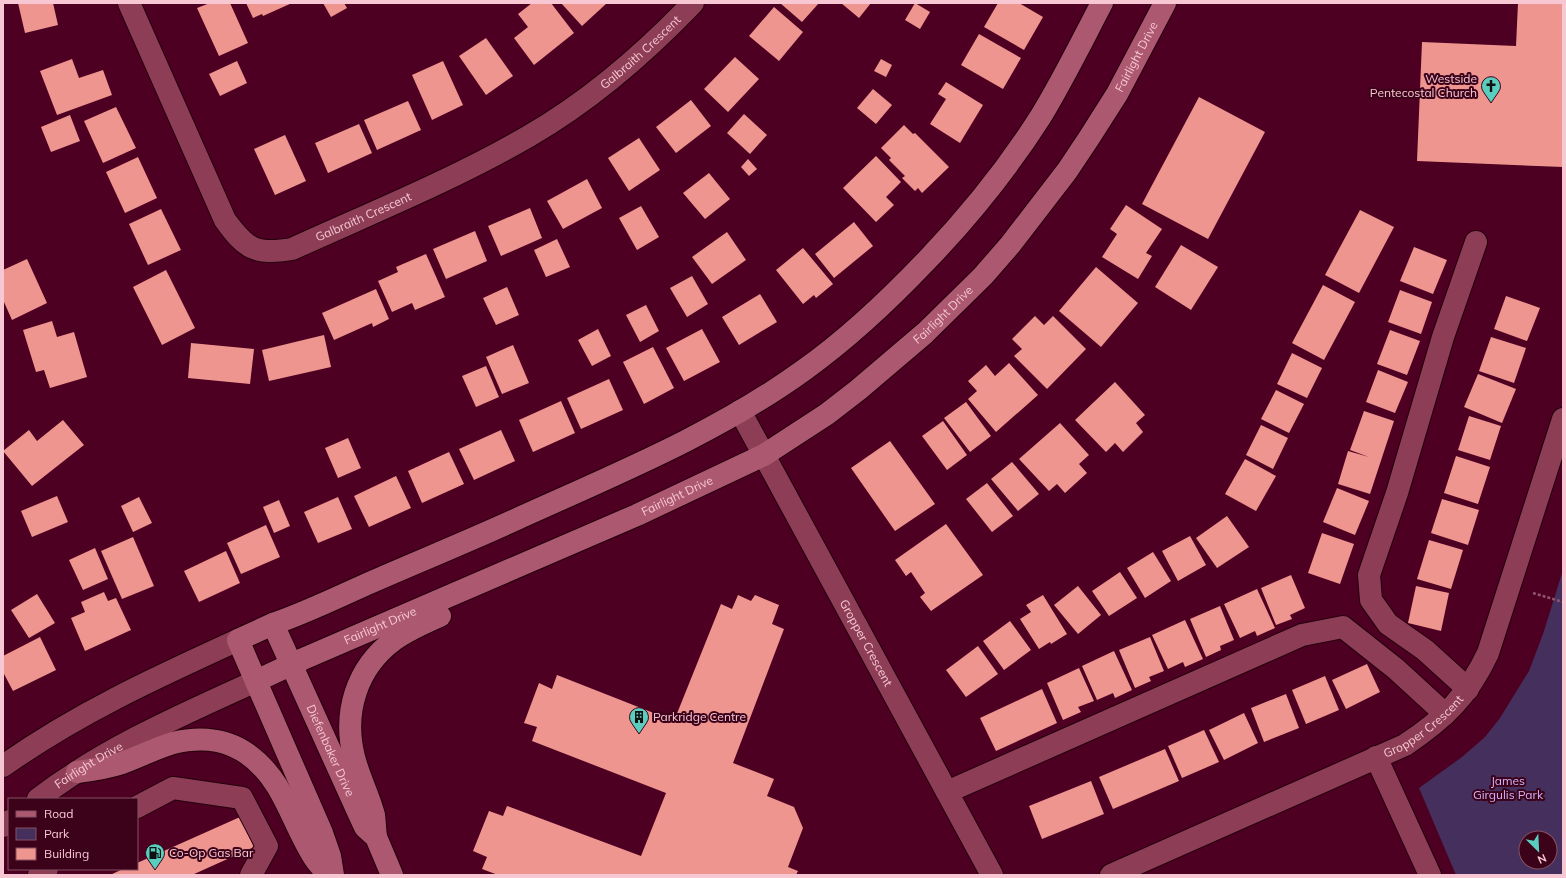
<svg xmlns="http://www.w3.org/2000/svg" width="1566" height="878" font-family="Mulish,sans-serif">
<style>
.green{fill:#442f5d;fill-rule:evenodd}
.building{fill:#ef9590}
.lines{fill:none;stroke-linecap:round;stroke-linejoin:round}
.minor-casing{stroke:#24010d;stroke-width:24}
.major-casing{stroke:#24010d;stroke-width:24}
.path{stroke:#94546c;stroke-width:2.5;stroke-dasharray:3 2;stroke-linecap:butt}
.minor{stroke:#8d3e56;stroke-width:22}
.major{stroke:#ac5871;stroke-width:22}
.labels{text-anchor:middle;stroke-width:4;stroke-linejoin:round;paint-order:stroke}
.street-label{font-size:12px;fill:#f7c8d3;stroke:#3b0219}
.poi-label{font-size:12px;fill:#f7c8d3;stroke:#3b0219;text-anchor:start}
.park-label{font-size:12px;fill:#d1b4fb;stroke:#3b0219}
</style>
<rect width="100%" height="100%" fill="#4d0021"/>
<path class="green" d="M1563 570V875H1456L1419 788 1462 757 1485 737 1500 718 1529 671 1543 634ZM1526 838H1550V862H1526Z"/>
<g class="building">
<path d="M18 3H53L58 25 25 33Z"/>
<path d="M210 3H230L248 43 219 56 197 8Z"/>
<path d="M246 3H292L263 16 262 14 253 18Z"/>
<path d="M323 3H344L347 8 331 17Z"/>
<path d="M532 3H551L574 33 534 65 514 38 528 27 518 14Z"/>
<path d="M561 3H607L582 26Z"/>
<path d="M780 3H819L802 22Z"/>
<path d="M841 3H871L859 18Z"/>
<path d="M915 3 930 12 920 29 905 20Z"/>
<path d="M998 3H1019L1043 17 1024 50 984 27Z"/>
<path d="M1518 3H1563V167L1417 161 1422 42 1516 46Z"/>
<path d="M774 7 803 32 779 61 749 36Z"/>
<path d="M979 34 1021 58 1003 89 961 65Z"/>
<path d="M486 38 513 76 486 95 459 56Z"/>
<path d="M735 57 759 79 728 112 704 89Z"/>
<path d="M72 59 79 78 103 70 112 95 57 115 40 71Z"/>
<path d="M881 59 892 65 886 77 874 71Z"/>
<path d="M237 61 247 83 220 96 209 74Z"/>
<path d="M443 61 463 105 432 120 412 75Z"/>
<path d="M946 82 983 105 960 143 930 124 946 99 938 94Z"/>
<path d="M873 89 892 105 876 124 857 108Z"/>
<path d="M1199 97 1265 132 1208 239 1142 204Z"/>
<path d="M691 100 711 126 676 153 656 127Z"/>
<path d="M408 101 421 130 377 150 364 120Z"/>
<path d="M116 107 136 148 103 163 84 121Z"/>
<path d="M744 114 767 135 750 154 727 133Z"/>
<path d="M70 115 80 141 51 152 41 127Z"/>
<path d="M359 124 372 153 328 173 315 143Z"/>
<path d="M904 125 913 134 915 133 949 167 922 193 918 188 915 191 902 178 905 176 889 160 891 158 881 148Z"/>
<path d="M285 135 306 181 275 195 254 149Z"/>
<path d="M639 138 660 170 629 191 608 158Z"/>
<path d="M876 156 901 182 886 197 894 205 876 222 843 188Z"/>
<path d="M138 157 157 198 125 213 106 172Z"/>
<path d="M748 159 757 169 749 176 741 167Z"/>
<path d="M709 173 730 199 705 219 683 193Z"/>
<path d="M587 179 602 208 563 229 547 201Z"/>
<path d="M1126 205 1162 229 1146 253 1152 256 1138 279 1102 257 1117 234 1110 229Z"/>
<path d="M641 206 659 237 637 250 619 218Z"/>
<path d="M530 208 542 238 501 256 488 226Z"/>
<path d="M161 209 181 250 148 265 129 224Z"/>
<path d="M1360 210 1394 227 1359 293 1325 275Z"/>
<path d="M854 222 873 246 834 278 815 254Z"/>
<path d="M475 231 487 261 446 279 433 249Z"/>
<path d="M727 232 746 260 712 284 692 257Z"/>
<path d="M557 239 570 267 546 277 534 250Z"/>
<path d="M1181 245 1218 267 1191 310 1155 287Z"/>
<path d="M1414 247 1447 260 1433 294 1400 281Z"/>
<path d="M803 248 833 284 816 298 814 295 803 304 776 270Z"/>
<path d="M426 254 445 297 415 310 412 303 392 312 378 281 398 272 396 267Z"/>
<path d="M27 259 47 303 12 320 4 302H3V270Z"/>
<path d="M1096 267 1138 303 1101 347 1059 311Z"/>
<path d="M166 270 195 328 162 345 133 287Z"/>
<path d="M692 276 708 304 687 317 670 288Z"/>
<path d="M1323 285 1355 302 1324 360 1292 343Z"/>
<path d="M507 287 519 315 496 325 483 298Z"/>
<path d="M376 289 389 319 373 327 372 323 334 340 322 313Z"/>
<path d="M1400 290 1432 302 1421 334 1388 322Z"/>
<path d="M760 294 777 322 739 345 722 317Z"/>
<path d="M1506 296 1540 308 1527 341 1494 329Z"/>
<path d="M646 305 659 331 640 342 626 315Z"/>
<path d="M1035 316 1044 325 1053 316 1086 349 1047 389 1014 356 1022 349 1012 339Z"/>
<path d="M52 321 57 337 74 332 87 377 50 388 44 370 36 372 23 330Z"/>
<path d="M598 329 611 356 592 366 578 340Z"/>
<path d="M702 329 720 362 684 381 666 348Z"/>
<path d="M1390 330 1420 341 1407 375 1377 364Z"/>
<path d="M324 335 331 367 269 381 262 350Z"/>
<path d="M1491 337 1526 348 1514 383 1479 371Z"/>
<path d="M191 343 254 349 250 384 188 378Z"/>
<path d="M513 345 529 383 502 394 486 357Z"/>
<path d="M653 347 674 388 644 404 623 362Z"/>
<path d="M1292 353 1322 368 1307 398 1277 384Z"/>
<path d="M1009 363 1038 395 996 432 968 399 977 391 968 381 986 365 995 376Z"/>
<path d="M486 366 499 397 476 407 462 376Z"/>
<path d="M1378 370 1408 382 1395 413 1366 402Z"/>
<path d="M1478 374 1516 389 1502 423 1464 407Z"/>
<path d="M609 379 623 410 581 429 567 398Z"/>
<path d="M1115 382 1145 415 1136 423 1143 432 1123 452 1115 443 1106 452 1075 420Z"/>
<path d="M1276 390 1304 404 1289 433 1261 419Z"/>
<path d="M561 401 575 433 533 452 519 420Z"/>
<path d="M966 402 991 436 970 452 944 418Z"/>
<path d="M1364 411 1394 421 1370 494 1338 484 1348 451 1369 457 1350 450Z"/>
<path d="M1469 416 1501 426 1490 460 1458 450Z"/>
<path d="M63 420 84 445 32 486 3 451 29 430 37 441Z"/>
<path d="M943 421 967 455 947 470 922 436Z"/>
<path d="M1060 423 1089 455 1079 464 1087 473 1065 493 1057 484 1049 491 1019 459Z"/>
<path d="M1261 425 1288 438 1273 469 1246 455Z"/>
<path d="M501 430 515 461 474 480 459 449Z"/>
<path d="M348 438 361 468 338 478 325 448Z"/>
<path d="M890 441 935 504 895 531 851 468Z"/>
<path d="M449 452 464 484 422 503 408 471Z"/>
<path d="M1456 456 1490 467 1478 504 1444 493Z"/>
<path d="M1245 459 1276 476 1256 511 1225 494Z"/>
<path d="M1012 462 1039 494 1018 511 991 479Z"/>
<path d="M396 476 411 508 369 527 354 496Z"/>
<path d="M987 483 1013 516 992 532 966 499Z"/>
<path d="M1337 488 1369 501 1355 535 1323 522Z"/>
<path d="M57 496 68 522 32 537 21 511Z"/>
<path d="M139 497 152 523 133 532 121 506Z"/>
<path d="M338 497 352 529 318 543 304 512Z"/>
<path d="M1442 499 1479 510 1468 545 1431 533Z"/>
<path d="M279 500 290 526 274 533 263 507Z"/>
<path d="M1227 516 1249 547 1217 568 1196 538Z"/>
<path d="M946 524 983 575 931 611 920 597 925 593 911 572 906 576 895 560Z"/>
<path d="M266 525 280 557 241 574 227 543Z"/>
<path d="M1322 533 1354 544 1340 584 1308 573Z"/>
<path d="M1190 536 1206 565 1178 581 1162 551Z"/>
<path d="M133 537 154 586 122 599 101 551Z"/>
<path d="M1429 540 1463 550 1451 589 1417 579Z"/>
<path d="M95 548 108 579 83 590 69 560Z"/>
<path d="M226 551 240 583 199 602 184 571Z"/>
<path d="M1153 552 1171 581 1145 598 1127 568Z"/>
<path d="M1120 572 1137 598 1109 616 1092 591Z"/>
<path d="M1291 575 1305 608 1290 615 1292 619 1276 625 1261 588Z"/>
<path d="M1078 586 1101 615 1078 634 1054 605Z"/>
<path d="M1416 586 1449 593 1441 631 1408 623Z"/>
<path d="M1257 589 1275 628 1257 636 1255 631 1240 638 1224 604Z"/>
<path d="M104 592 108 601 116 598 131 630 85 651 71 618 85 612 81 602Z"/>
<path d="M37 594 55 623 29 638 11 610Z"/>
<path d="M738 595 751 601 755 595 779 605 772 624 784 629 733 763 774 779 767 796 794 807 803 828 788 867 798 871 796 875H498L482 869 487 857 473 851 489 811 503 816 507 806 641 856 666 793 532 741 537 727 524 723 539 683 552 689 557 675 674 721 721 604 732 609Z"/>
<path d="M1043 595 1067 634 1051 644 1050 642 1039 649 1020 619 1031 612 1026 605Z"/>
<path d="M1220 606 1234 640 1220 646 1221 650 1206 657 1190 619Z"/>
<path d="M1185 620 1203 659 1185 667 1183 662 1168 669 1152 635Z"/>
<path d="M1010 621 1031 650 1004 670 983 641Z"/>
<path d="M40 637 56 670 13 691 3 672V656Z"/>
<path d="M1150 637 1164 671 1149 677 1151 681 1135 688 1119 650Z"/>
<path d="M978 646 998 674 966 697 946 670Z"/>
<path d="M1114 651 1132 690 1115 698 1113 693 1097 700 1082 666Z"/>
<path d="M1367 664 1380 692 1346 709 1332 680Z"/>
<path d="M1079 668 1094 701 1078 707 1081 712 1063 720 1047 683Z"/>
<path d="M1325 676 1339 710 1306 724 1292 690Z"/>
<path d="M1042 689 1057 723 996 751 980 718Z"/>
<path d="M1286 694 1299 728 1264 742 1251 708Z"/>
<path d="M1244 713 1258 743 1224 760 1209 730Z"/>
<path d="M1204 730 1219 762 1182 778 1168 746Z"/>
<path d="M1165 749 1179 781 1113 809 1099 777Z"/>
<path d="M1091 781 1104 814 1042 839 1029 806Z"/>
<path d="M240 817 254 847 192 875H110L123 869H137V863Z"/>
</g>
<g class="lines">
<defs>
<g id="minor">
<path id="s1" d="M129 3 225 220C246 249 255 255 292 249 371 213 453 180 529 136 590 101 644 54 693 3"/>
<path id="s2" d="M740 411 992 875"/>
<path d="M1468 689 1425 650 1388 624 1371 600 1369 575 1397 493 1443 337 1476 242"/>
<path d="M1376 757 1430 875"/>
<path d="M3 766C78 713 155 678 238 640"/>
<path d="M947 792 1302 635 1343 627 1396 669 1445 714"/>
<path id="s3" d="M38 799C103 749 181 715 256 681"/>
<path d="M137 807 173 788 242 798 267 846 251 875"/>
<path d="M3 826 9 821"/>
<path d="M39 875 47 869"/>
<path id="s4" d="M1111 875 1405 745C1444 719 1468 696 1488 653L1563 419"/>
</g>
<g id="major">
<path id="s5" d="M273 624 358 812 365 827 376 837 392 875"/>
<path id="s6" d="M256 681 303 659 637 515 764 455 827 414 858 390 925 333 983 276 1010 245 1067 171 1089 138 1117 94 1165 3"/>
<path d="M77 772C93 770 107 768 122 763 139 757 156 748 173 743 219 732 252 747 277 786 291 809 300 836 315 859 319 865 324 870 329 875"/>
<path d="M376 837C375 830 375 822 374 815 369 796 359 777 354 757 343 713 356 668 394 640 408 630 424 623 440 616"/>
<path d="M333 875 330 856 322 833 238 640 273 624C305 613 336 598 367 584 417 562 469 541 519 518 616 474 717 433 804 370 849 338 890 299 928 259 970 215 1008 168 1041 116 1063 80 1082 41 1102 3"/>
</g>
</defs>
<use href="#minor" class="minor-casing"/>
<use href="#major" class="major-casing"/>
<path class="path" d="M1533 593 1563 602"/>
<use href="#minor" class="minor"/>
<use href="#major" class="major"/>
</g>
<defs>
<symbol id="church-pin" viewBox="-11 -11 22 30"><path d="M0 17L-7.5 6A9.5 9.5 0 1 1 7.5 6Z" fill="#59cebe" stroke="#3b0219"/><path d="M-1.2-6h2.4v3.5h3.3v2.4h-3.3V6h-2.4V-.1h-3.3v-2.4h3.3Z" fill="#111"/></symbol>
<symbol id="building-pin" viewBox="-11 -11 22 30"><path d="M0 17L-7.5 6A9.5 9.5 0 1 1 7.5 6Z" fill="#59cebe" stroke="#3b0219"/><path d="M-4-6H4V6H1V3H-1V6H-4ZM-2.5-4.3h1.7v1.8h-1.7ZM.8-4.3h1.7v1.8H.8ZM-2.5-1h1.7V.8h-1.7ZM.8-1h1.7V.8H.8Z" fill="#111"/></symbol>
<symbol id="fuel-pin" viewBox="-11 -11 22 30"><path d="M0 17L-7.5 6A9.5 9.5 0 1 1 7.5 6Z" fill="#59cebe" stroke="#3b0219"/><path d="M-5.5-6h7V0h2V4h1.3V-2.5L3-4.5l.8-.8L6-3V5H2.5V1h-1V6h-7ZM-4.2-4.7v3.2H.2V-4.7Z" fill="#111"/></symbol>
</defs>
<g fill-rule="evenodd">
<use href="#church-pin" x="1480" y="75" width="22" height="30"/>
<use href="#building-pin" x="628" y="706" width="22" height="30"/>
<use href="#fuel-pin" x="144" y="842" width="22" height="30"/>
</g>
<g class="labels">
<g class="street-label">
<text dy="4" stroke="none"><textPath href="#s1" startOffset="719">Galbraith Crescent</textPath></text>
<text dy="4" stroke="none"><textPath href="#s6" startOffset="1108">Fairlight Drive</textPath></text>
<text dy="4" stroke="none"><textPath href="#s1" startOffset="395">Galbraith Crescent</textPath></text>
<text dy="4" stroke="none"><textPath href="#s6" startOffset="784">Fairlight Drive</textPath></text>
<text dy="4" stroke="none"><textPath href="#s6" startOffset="460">Fairlight Drive</textPath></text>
<text dy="4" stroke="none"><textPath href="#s6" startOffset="136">Fairlight Drive</textPath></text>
<text dy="4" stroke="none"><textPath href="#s2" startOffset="264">Gropper Crescent</textPath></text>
<text dy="4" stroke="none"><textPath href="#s4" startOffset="347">Gropper Crescent</textPath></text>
<text dy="4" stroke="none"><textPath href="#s5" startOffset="139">Diefenbaker Drive</textPath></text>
<text dy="4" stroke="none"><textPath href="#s3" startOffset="61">Fairlight Drive</textPath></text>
</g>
<g class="poi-label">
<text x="1477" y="83" text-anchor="end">Westside<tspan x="1477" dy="14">Pentecostal Church</tspan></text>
<text x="653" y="721">Parkridge Centre</text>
<text x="169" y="857">Co-Op Gas Bar</text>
</g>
<g class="park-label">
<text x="1508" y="785">James<tspan x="1508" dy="14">Girgulis Park</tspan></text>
</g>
</g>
<rect width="1566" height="878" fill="none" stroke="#f7c8d3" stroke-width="8"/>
<rect x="8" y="798" width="130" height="72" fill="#3b0219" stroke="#865163"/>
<rect x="16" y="811" width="20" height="6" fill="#ac5871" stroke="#865163"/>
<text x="44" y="818" font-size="12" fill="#f7c8d3">Road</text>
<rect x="16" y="828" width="20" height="12" fill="#442f5d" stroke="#865163"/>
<text x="44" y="838" font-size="12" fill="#f7c8d3">Park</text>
<rect x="16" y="848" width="20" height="12" fill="#ef9590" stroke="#865163"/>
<text x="44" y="858" font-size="12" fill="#f7c8d3">Building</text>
<g transform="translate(1538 850) rotate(156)"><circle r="19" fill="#3b0219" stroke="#865163"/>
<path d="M0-3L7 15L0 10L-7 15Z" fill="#59cebe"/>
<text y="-6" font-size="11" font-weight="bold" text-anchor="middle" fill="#f7c8d3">N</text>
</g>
</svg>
